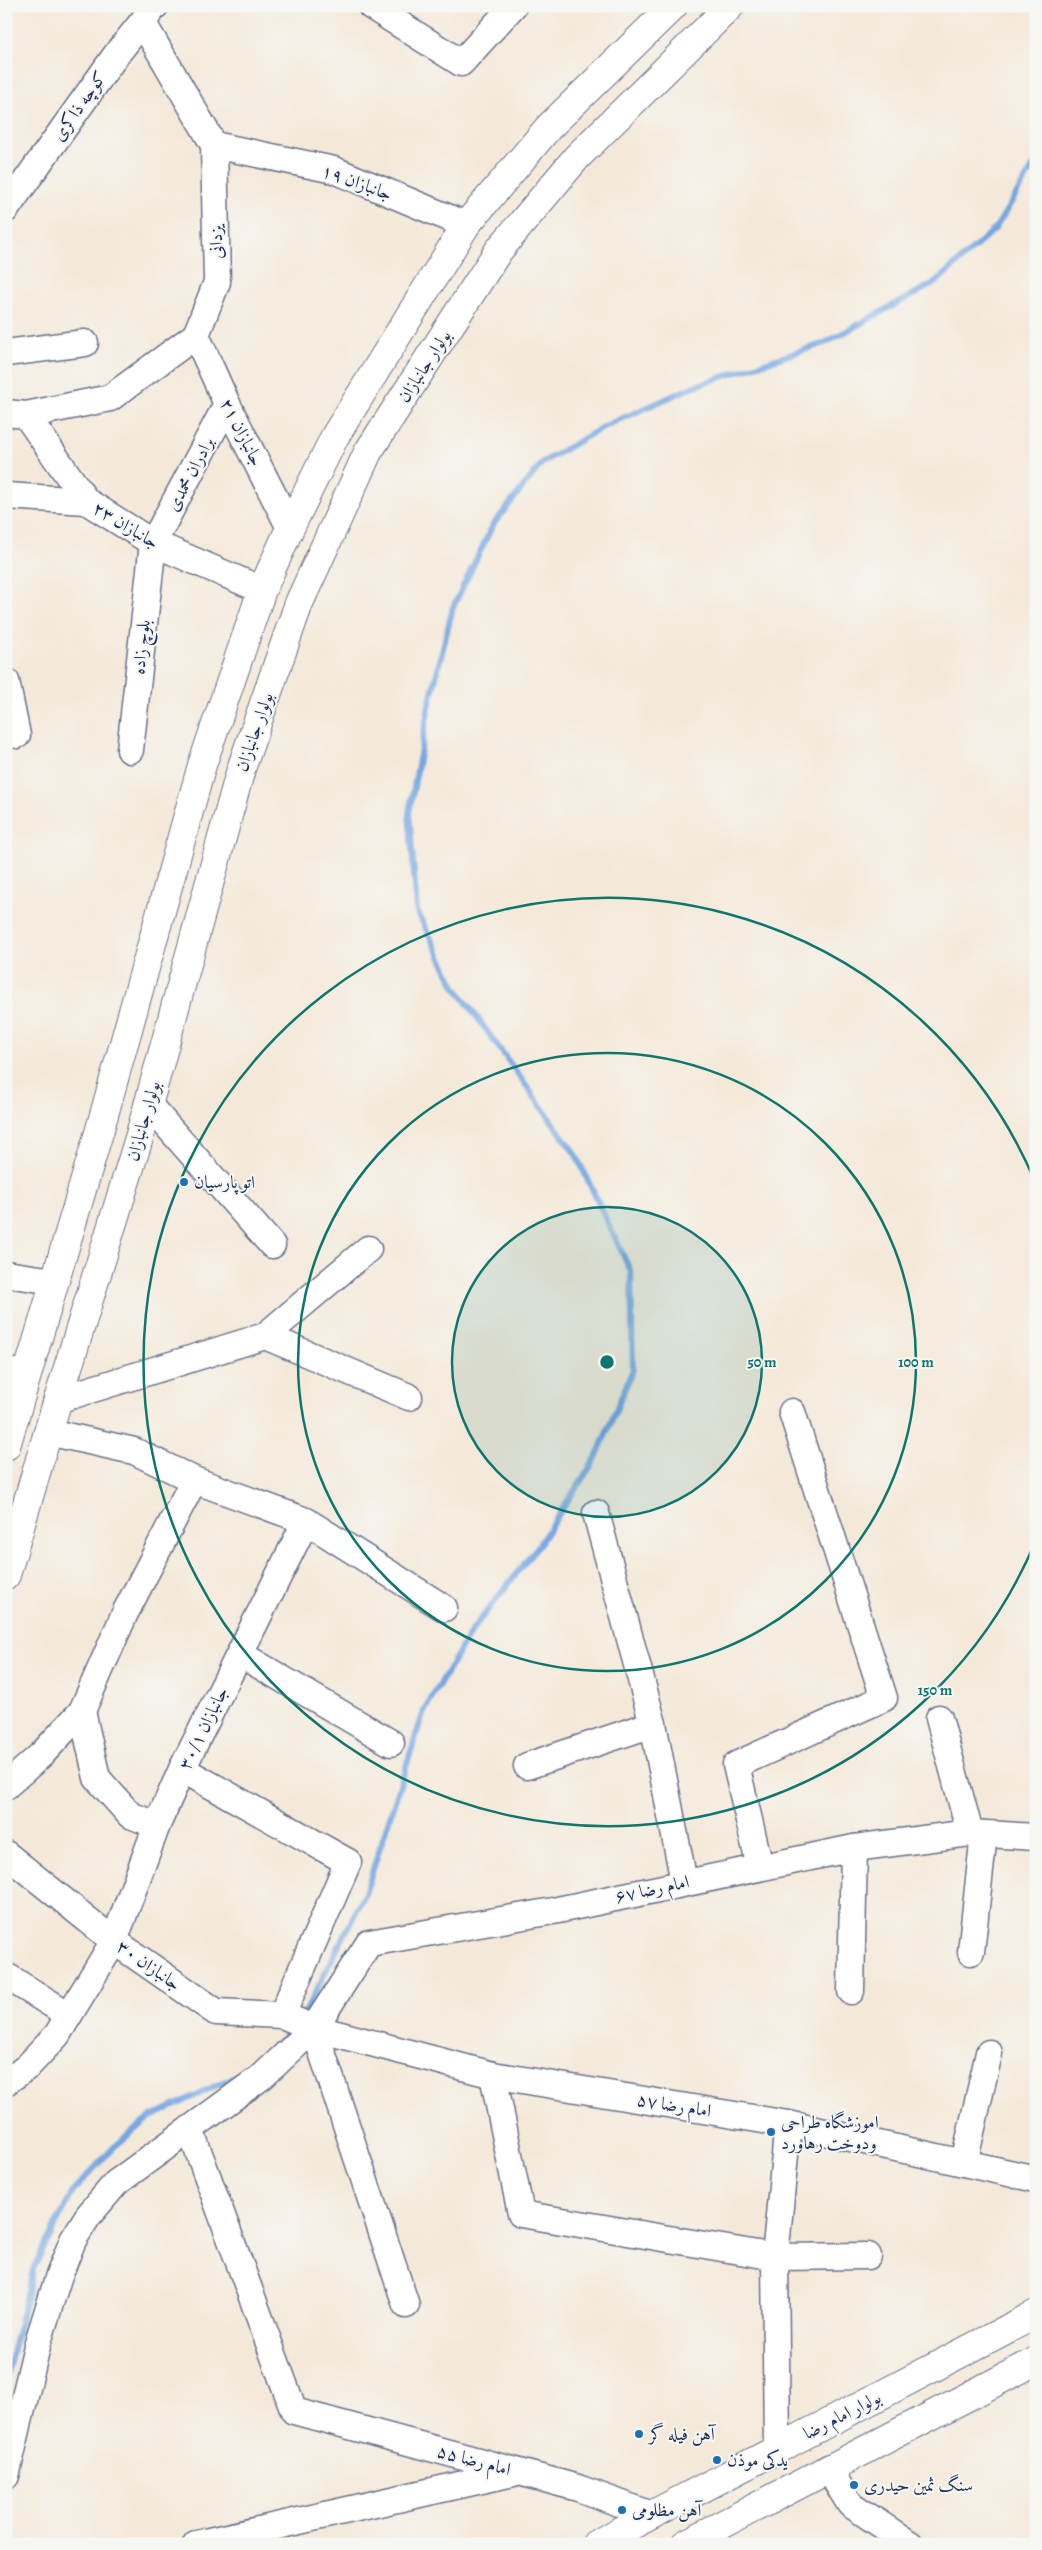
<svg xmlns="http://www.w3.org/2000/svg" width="1042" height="2550" font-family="Alegreya,Amiri,serif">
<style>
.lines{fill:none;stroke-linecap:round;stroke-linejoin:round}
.stream{stroke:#76a7e1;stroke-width:6}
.minor-casing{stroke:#677089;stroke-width:29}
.major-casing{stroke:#677089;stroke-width:30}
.minor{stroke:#fff;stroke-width:26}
.major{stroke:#fff;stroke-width:28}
.ring{fill:none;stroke:#0f766e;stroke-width:2.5}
.poi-dot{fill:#1f6fb2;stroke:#f6f6f2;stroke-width:2}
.labels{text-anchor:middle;stroke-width:4;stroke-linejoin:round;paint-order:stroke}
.street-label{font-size:18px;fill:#1b2f5e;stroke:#f6f6f2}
.poi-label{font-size:18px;fill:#1b2f5e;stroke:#f6f6f2;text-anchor:start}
.centre{fill:#0f766e;stroke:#f6f6f2;stroke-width:2.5}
.ring-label{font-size:15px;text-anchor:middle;font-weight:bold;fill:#0f766e;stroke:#f6f6f2;stroke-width:4;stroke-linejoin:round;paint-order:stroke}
</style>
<rect width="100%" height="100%" fill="#f6f6f2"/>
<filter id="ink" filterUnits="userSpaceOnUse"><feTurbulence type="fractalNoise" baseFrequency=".02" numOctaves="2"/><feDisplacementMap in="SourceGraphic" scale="10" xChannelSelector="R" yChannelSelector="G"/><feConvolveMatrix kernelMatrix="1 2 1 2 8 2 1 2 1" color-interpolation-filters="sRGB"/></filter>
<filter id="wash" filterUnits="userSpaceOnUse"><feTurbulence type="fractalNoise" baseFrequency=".0096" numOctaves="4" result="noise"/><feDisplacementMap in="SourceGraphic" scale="20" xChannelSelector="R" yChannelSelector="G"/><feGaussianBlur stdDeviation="1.12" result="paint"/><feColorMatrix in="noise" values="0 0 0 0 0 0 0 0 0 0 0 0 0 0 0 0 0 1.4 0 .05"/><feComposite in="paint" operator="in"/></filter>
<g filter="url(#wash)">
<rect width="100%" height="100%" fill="#f4e9d9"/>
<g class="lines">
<g class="stream">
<path d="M301 2017 307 2009 365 1894 424 1711 472 1630 538 1546 596 1458 633 1369 631 1272 576 1155 456 988 417 911 409 813 429 706 453 607 493 525 543 462 605 426 695 386 825 343 936 282 995 229 1036 162"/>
<path d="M6 2377 34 2267 74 2190 113 2148 149 2118 238 2075 283 2038 293 2026"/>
</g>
</g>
</g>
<g filter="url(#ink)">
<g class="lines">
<defs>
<g id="minor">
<path d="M371 6 461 63 513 6"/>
<path d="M143 23 214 145 217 282 196 335"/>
<path d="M214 145 334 170 466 225"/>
<path d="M6 209 116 55 155 6"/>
<path d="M196 335 227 404 290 528"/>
<path d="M6 353 85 343"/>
<path d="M6 413 26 415 110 398 196 335"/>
<path d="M26 415 86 501 153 543 262 590"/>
<path d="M6 496 86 501"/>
<path d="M6 681 17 735"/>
<path d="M130 750 153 543 227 404"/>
<path d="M148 1104 272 1245"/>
<path d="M6 1274 54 1281"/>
<path d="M265 1336 409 1397"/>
<path d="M6 1373 28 1371"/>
<path d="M57 1400 265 1336 368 1249"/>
<path d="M48 1432 134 1451 194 1480 306 1521 444 1608"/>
<path d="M596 1513 653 1724 684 1882"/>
<path d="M240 1654 391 1743"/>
<path d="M82 1711 97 1778 130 1815 157 1825"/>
<path d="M939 1718 970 1833"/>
<path d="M527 1766 653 1724"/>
<path d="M182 1769 348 1862 282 2015"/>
<path d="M6 1786 41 1755 82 1711 125 1613 194 1480"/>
<path d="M6 1854 114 1941 216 2012 282 2015 314 2028 493 2075 788 2124 1036 2179"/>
<path d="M760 1867 736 1765 884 1698 792 1412"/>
<path d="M971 1952 984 1834"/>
<path d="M8 1977 69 2015"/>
<path d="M851 1991 854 1848"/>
<path d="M314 2028 406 2305"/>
<path d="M493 2075 521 2214 775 2257 868 2256"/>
<path d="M6 2082 27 2067 57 2035 114 1941 157 1825 182 1769 306 1521"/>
<path d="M190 2129 294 2411 578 2488 652 2515"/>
<path d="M964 2163 989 2053"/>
<path d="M777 2448 775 2257 788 2124"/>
<path d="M828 2468 850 2504 910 2544"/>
<path d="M6 2476 38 2342 58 2278 73 2240 88 2216 116 2183 264 2075 314 2028 369 1943 553 1911 854 1848 970 1833 1036 1837"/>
<path d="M196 2544 513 2473"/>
</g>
<g id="major">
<path d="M6 1446 100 1129 202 765 262 590 290 528 335 436 466 225 549 127 673 6"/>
<path d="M6 1575 48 1432 139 1138 241 769 299 603 368 452 499 250 577 157 730 6"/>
<path d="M596 2544 1036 2314"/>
<path d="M685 2544 1036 2361"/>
</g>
</defs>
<use href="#minor" class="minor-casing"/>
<use href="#major" class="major-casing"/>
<use href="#minor" class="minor"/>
<use href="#major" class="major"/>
</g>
</g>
<circle cx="607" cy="1362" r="155" fill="#0f766e" fill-opacity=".12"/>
<g class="ring">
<circle cx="607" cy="1362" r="155"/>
<circle cx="607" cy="1362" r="309"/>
<path d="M1036 1540A464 464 0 1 1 1036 1184"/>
</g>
<g class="poi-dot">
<circle cx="184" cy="1182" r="5"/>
<circle cx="771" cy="2132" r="5"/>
<circle cx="639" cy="2434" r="5"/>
<circle cx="717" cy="2460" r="5"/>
<circle cx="854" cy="2485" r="5"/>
<circle cx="622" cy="2510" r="5"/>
</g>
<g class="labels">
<g class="street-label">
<text transform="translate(79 106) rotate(-55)" y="6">کوچه ذاکری</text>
<text transform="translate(357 182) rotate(20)" y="6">جانبازان ۱۹</text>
<text transform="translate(216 242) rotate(-91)" y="6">یزدانی</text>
<text transform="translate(424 366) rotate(-57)" y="6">بولوار جانبازان</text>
<text transform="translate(242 432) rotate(63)" y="6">جانبازان ۲۱</text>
<text transform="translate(190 474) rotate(-62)" y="6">برادران محمدی</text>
<text transform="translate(126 525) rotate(31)" y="6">جانبازان ۲۳</text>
<text transform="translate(141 647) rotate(-84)" y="6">بلوچ زاده</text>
<text transform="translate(254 732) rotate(-71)" y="6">بولوار جانبازان</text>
<text transform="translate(143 1121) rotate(-74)" y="6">بولوار جانبازان</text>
<text transform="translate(203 1728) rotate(-64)" y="6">جانبازان ۳۰/۱</text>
<text transform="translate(652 1889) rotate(-12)" y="6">امام رضا ۶۷</text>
<text transform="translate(149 1965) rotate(35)" y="6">جانبازان ۳۰</text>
<text transform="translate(674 2105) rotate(9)" y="6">امام رضا ۵۷</text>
<text transform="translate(842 2415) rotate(-27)" y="6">بولوار امام رضا</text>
<text transform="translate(474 2460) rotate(15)" y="6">امام رضا ۵۵</text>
</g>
<g class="poi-label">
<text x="194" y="1188">اتو پارسیان</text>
<text x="781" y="2128">اموزشگاه طراحی<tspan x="781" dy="21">ودوخت رهاورد</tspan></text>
<text x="649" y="2440">آهن فیله گر</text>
<text x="727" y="2466">یدکی موذن</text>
<text x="864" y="2491">سنگ ثمین حیدری</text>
<text x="632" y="2516">آهن مظلومی</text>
</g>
</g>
<circle cx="607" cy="1362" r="8" class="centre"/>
<g class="ring-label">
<text x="762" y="1367">50 m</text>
<text x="916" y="1367">100 m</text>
<text x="935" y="1695">150 m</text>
</g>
<rect width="1042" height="2550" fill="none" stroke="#f6f6f2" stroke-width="25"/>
</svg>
